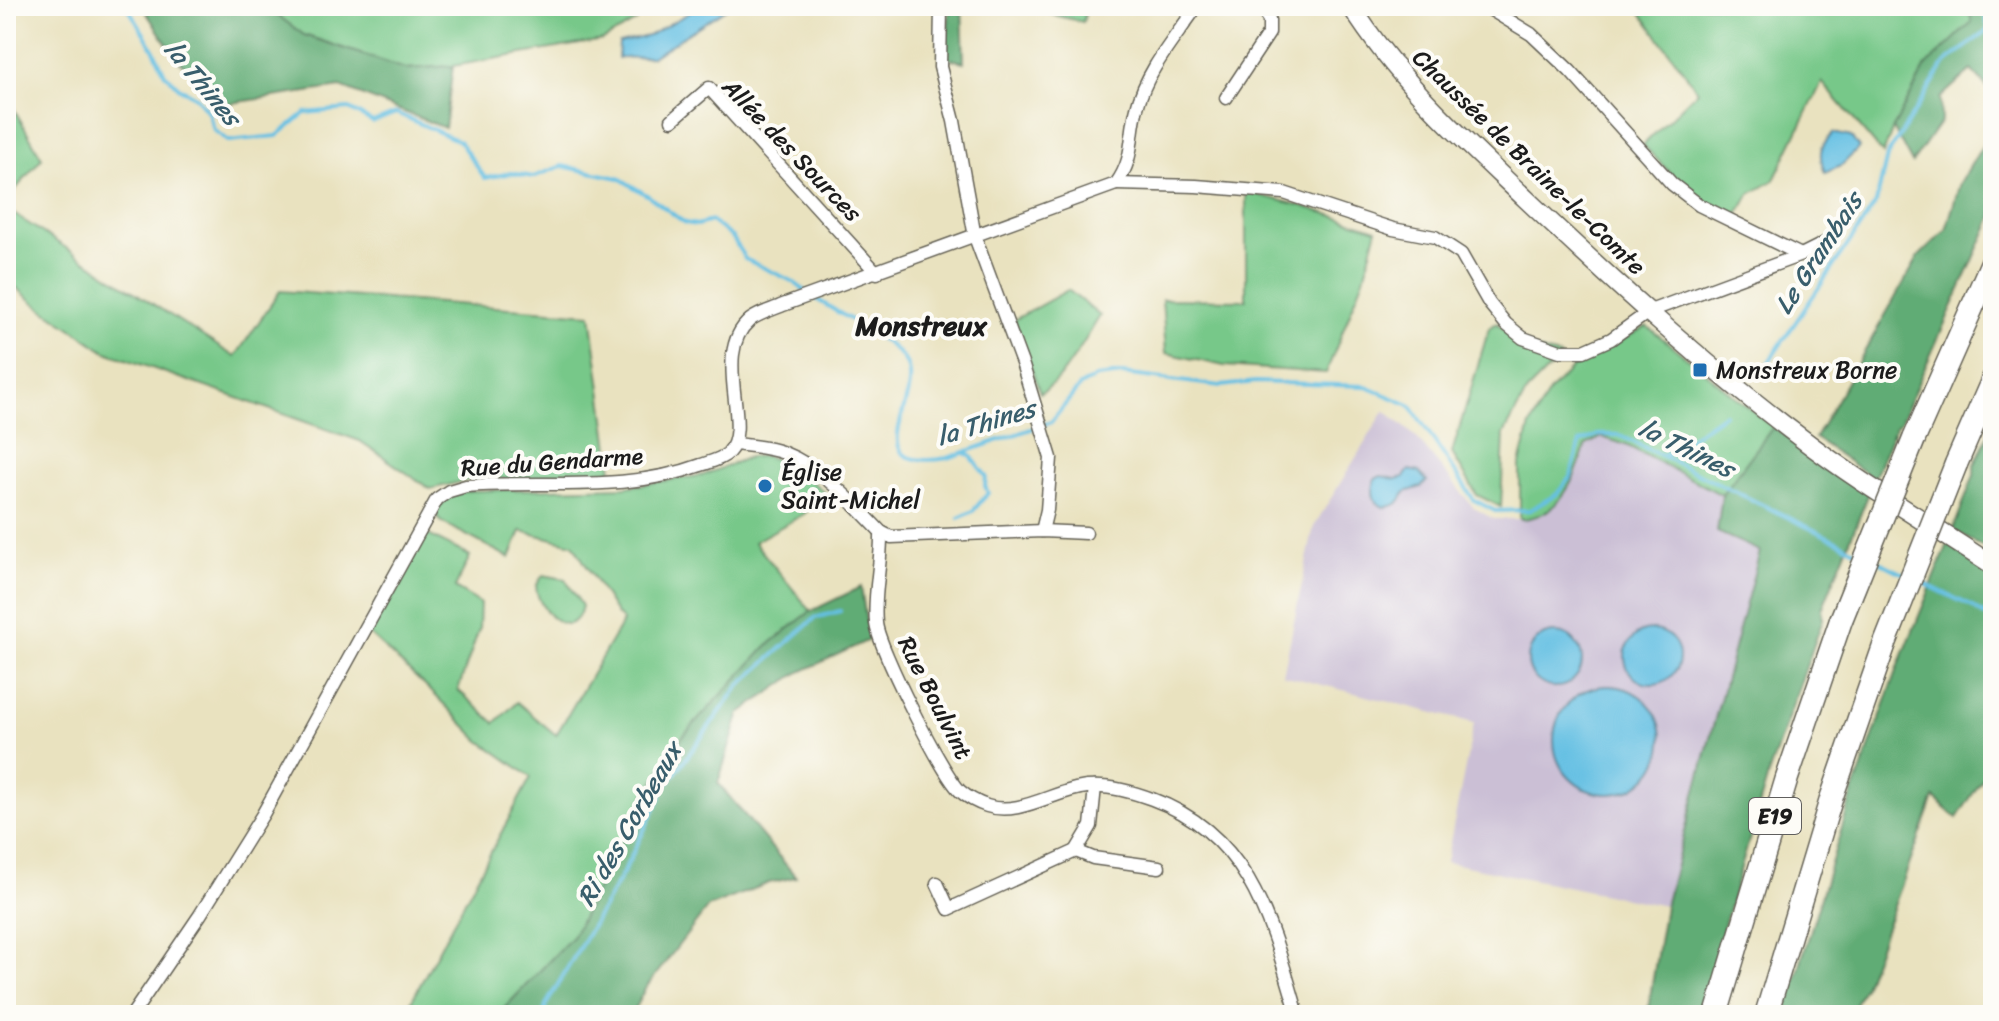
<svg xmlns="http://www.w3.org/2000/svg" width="1999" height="1021" font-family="Sriracha,sans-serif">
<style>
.industrial{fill:#cbbfd5}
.green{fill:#77c889;stroke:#4a7252;stroke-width:2}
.forest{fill:#61ac75;stroke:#3e6448;stroke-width:2}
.water{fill:#65c0e3;stroke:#406e80;stroke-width:2}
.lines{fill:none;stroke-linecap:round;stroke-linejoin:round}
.stream{stroke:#65c0e3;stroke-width:4}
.minor-casing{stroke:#646155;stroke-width:15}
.secondary-casing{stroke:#646155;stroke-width:21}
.motorway-casing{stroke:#646155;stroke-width:25}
.minor{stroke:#fff;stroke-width:12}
.secondary{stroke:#fff;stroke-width:18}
.motorway{stroke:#fff;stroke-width:22}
.motorway-bridge-casing{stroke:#646155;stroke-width:25;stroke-linecap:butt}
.motorway-bridge{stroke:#fff;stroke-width:22}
.poi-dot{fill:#1f6fb2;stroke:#fdfcf7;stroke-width:3}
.labels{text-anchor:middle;stroke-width:8;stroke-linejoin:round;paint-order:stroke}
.shield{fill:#fdfcf7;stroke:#605f5e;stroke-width:2}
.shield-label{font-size:22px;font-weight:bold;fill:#1c1c1c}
.street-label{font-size:24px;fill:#1c1c1c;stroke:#fdfcf7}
.poi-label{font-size:24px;fill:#1c1c1c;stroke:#fdfcf7;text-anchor:start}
.water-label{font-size:26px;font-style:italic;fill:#395e6c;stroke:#fdfcf7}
.quarter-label{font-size:28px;font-weight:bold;fill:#1c1c1c;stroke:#fdfcf7}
</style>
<rect width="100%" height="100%" fill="#fdfcf7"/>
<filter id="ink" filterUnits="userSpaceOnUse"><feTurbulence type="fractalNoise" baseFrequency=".0125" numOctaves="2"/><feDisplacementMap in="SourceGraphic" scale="16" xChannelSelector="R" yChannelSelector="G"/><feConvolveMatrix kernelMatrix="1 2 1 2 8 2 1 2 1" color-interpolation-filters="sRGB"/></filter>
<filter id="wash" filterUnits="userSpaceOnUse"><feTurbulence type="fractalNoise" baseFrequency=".006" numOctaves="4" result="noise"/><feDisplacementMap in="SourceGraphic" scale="32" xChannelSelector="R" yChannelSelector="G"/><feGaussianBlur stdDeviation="1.8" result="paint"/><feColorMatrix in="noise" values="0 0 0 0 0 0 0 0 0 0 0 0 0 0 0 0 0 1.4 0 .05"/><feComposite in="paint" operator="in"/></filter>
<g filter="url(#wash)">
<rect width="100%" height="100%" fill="#e9e2bf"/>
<path class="industrial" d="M1385 410 1417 438 1474 508 1494 519H1528L1576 475 1586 445 1602 437 1626 445 1722 495 1717 532 1761 551 1665 906 1446 862 1474 723 1283 675 1314 526Z"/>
<g class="green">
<path d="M265 6H638L637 21 603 40 453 66 405 69 304 35Z"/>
<path d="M1043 6H1087L1083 22 1042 12Z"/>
<path d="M1636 6H1968L1972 22 1926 66 1893 128 1883 154 1822 82 1774 180 1749 195 1735 220C1694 198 1675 179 1643 145L1698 91Z"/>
<path d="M6 95 42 158 6 201Z"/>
<path d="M1246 192 1299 205 1377 229 1364 278 1326 373 1224 366 1166 353 1162 299 1246 300Z"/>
<path d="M6 209 235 357 280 291 591 314 613 478 474 479 430 489 360 441 106 352 37 305 6 279Z"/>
<path d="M1068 290 1100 316C1085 339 1064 381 1040 393L1014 320Z"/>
<path d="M1497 323 1520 345 1561 357 1527 391 1504 434 1501 507 1477 495 1452 453 1489 328Z"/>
<path d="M1647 326 1773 427 1722 495 1626 445 1602 437 1586 445C1575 477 1561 518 1520 519V464L1530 426 1549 392 1572 368Z"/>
<path d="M764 456C791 462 806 476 826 494L804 514 754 542 811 611 767 646 645 796 573 936 498 1015H404L531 777 479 740 435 695 368 633 423 532 470 556 455 588 480 603 479 629 458 690 495 723 517 702 556 735 623 621 617 615 573 544 521 531 510 558 443 523 437 517V508L453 494 467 491 625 487 704 475 749 457Z"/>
<path d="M543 575 565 579 582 606C574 644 538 614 536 586Z"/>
</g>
<g class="forest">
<path d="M142 6H265L304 35 405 69 453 66 445 128 341 87 225 104 177 59Z"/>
<path d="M950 6H962L964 62 945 58Z"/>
<path d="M1968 6H1993V93L1971 70 1940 98 1941 121 1912 163 1893 128 1926 66 1972 22Z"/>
<path d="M1993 128V216L1901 421 1895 428 1874 479 1815 438 1919 256 1946 230 1960 183Z"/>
<path d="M1993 424V547L1987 550 1953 530 1974 475V466Z"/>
<path d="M1773 427 1869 493 1822 609 1823 619 1769 772 1698 1015H1647L1665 906 1760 551 1717 532 1722 495Z"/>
<path d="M1948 544 1993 576V763L1957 818 1934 798 1864 987 1849 1015H1785L1850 801 1899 665Z"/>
<path d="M861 587 869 640 798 673 740 713 718 783 796 877 769 883 708 907 645 989 631 1015H498L573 936 645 796 682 737 767 646 811 611Z"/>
</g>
<g class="water">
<path d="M701 6H730L652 57 618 58 619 43 648 36Z"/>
<path d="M1833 133 1851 137 1859 148 1841 166 1825 173C1818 154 1819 147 1833 133Z"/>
<path d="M1409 470 1419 472 1427 481 1421 487 1405 492C1402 503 1394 507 1383 507 1371 500 1372 492 1375 479L1381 476 1396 479 1404 477Z"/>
<circle cx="1652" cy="657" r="27"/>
<circle cx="1555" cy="660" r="27"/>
<circle cx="1608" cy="740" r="54"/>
</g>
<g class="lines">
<g class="stream">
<path d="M127 6 154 50 165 74 180 88 196 97 208 112 214 130 228 141 277 136 305 113 349 109 373 122 396 113 459 141 485 178 511 173 533 177 562 166 619 178 650 197 685 223 697 225 711 221 733 238 745 259 792 281 808 293"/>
<path d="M815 298C837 313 893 341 905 361 927 397 852 473 948 458L1051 422 1080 386 1096 377 1122 374 1221 386 1256 382 1364 386 1410 405 1474 500 1495 511 1530 510 1557 494 1571 476 1580 442 1598 435H1619L1859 552"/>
<path d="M1768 363 1876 203 1887 156 1945 63 1989 29 1982 6"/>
<path d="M1664 456 1724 414"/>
<path d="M959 518 973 511 988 493 985 486 986 476 970 455 964 453"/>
<path d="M1874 559 1906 575"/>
<path d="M1917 580 1973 607 1993 621"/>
<path d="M544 1015 546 1005 623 873 665 787 739 686 815 618 840 611"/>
</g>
</g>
</g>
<g filter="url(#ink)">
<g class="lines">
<defs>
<g id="minor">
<path d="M941 6 940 67 954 121 975 237 1023 366 1051 458 1047 510 1042 531"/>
<path d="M1485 6 1531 34 1570 71 1672 184 1699 205 1801 255"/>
<path d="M1226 98 1269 33V20L1259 6"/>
<path d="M672 120 709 88 877 273"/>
<path d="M1116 184 1196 186 1284 193 1393 229 1435 237 1461 254 1489 303 1506 324 1523 338 1560 351H1584L1611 339 1650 311 1801 255 1827 242"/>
<path d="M735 444C751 446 769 447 784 453 821 467 854 504 881 532L891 537 1042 531 1086 533"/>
<path d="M881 532C882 563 873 593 876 623 878 647 943 775 960 791 967 797 978 803 987 806 1019 817 1055 790 1087 787 1109 785 1131 791 1152 799 1251 835 1271 924 1298 1015"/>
<path d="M1076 851 1093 858 1159 867"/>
<path d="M937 883 949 909 1076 851 1091 826 1095 787"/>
<path d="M132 1015 200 915 263 814 437 499 449 491 466 486C544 480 626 493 701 465 710 462 722 459 728 453 754 427 710 354 750 320 759 313 772 310 783 305L1116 184C1135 158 1129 137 1137 108 1146 71 1176 37 1197 6"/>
</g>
<path id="secondary" d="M1351 6C1398 81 1463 139 1526 199 1614 282 1704 365 1801 438 1862 485 1929 523 1993 566"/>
<g id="motorway">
<path d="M1914 439 1993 260"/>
<path d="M1956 464 1993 379"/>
<path d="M1716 1015 1787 778 1841 620"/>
<path d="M1766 1015 1832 796 1884 646"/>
</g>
</defs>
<use href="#minor" class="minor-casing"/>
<use href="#secondary" class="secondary-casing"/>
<use href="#motorway" class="motorway-casing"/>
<use href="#minor" class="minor"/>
<use href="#secondary" class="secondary"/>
<use href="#motorway" class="motorway"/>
<defs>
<g id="motorway-bridge">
<path d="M1841 620 1914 439"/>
<path d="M1884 646 1956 464"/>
</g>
</defs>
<use href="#motorway-bridge" class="motorway-bridge-casing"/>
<use href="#motorway-bridge" class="motorway-bridge"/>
</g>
</g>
<g class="poi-dot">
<rect x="1692" y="362" width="16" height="16" rx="4"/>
<circle cx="765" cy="486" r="8"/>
</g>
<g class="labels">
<rect class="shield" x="1749" y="798" width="52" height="36" rx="6"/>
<g class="shield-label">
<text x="1775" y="824">E19</text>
</g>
<g class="street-label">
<text transform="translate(792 150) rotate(46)" y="8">Allée des Sources</text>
<text transform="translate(1529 162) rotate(44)" y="8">Chaussée de Braine-le-Comte</text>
<text transform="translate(552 462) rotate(-4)" y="8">Rue du Gendarme</text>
<text transform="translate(935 698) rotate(63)" y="8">Rue Boulvint</text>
</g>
<g class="poi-label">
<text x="1716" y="378">Monstreux Borne</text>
<text x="781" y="480">Église<tspan x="781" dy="28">Saint-Michel</tspan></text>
</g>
<g class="water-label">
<text transform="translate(203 83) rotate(50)" y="9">la Thines</text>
<text transform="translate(1818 253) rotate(-57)" y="9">Le Grambais</text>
<text transform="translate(986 422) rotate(-17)" y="9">la Thines</text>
<text transform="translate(1687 448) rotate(26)" y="9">la Thines</text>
<text transform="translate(629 824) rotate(-60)" y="9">Ri des Corbeaux</text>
</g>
<g class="quarter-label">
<text x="921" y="335">Monstreux</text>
</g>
</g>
<rect width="1999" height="1021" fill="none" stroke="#fdfcf7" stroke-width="32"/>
</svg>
